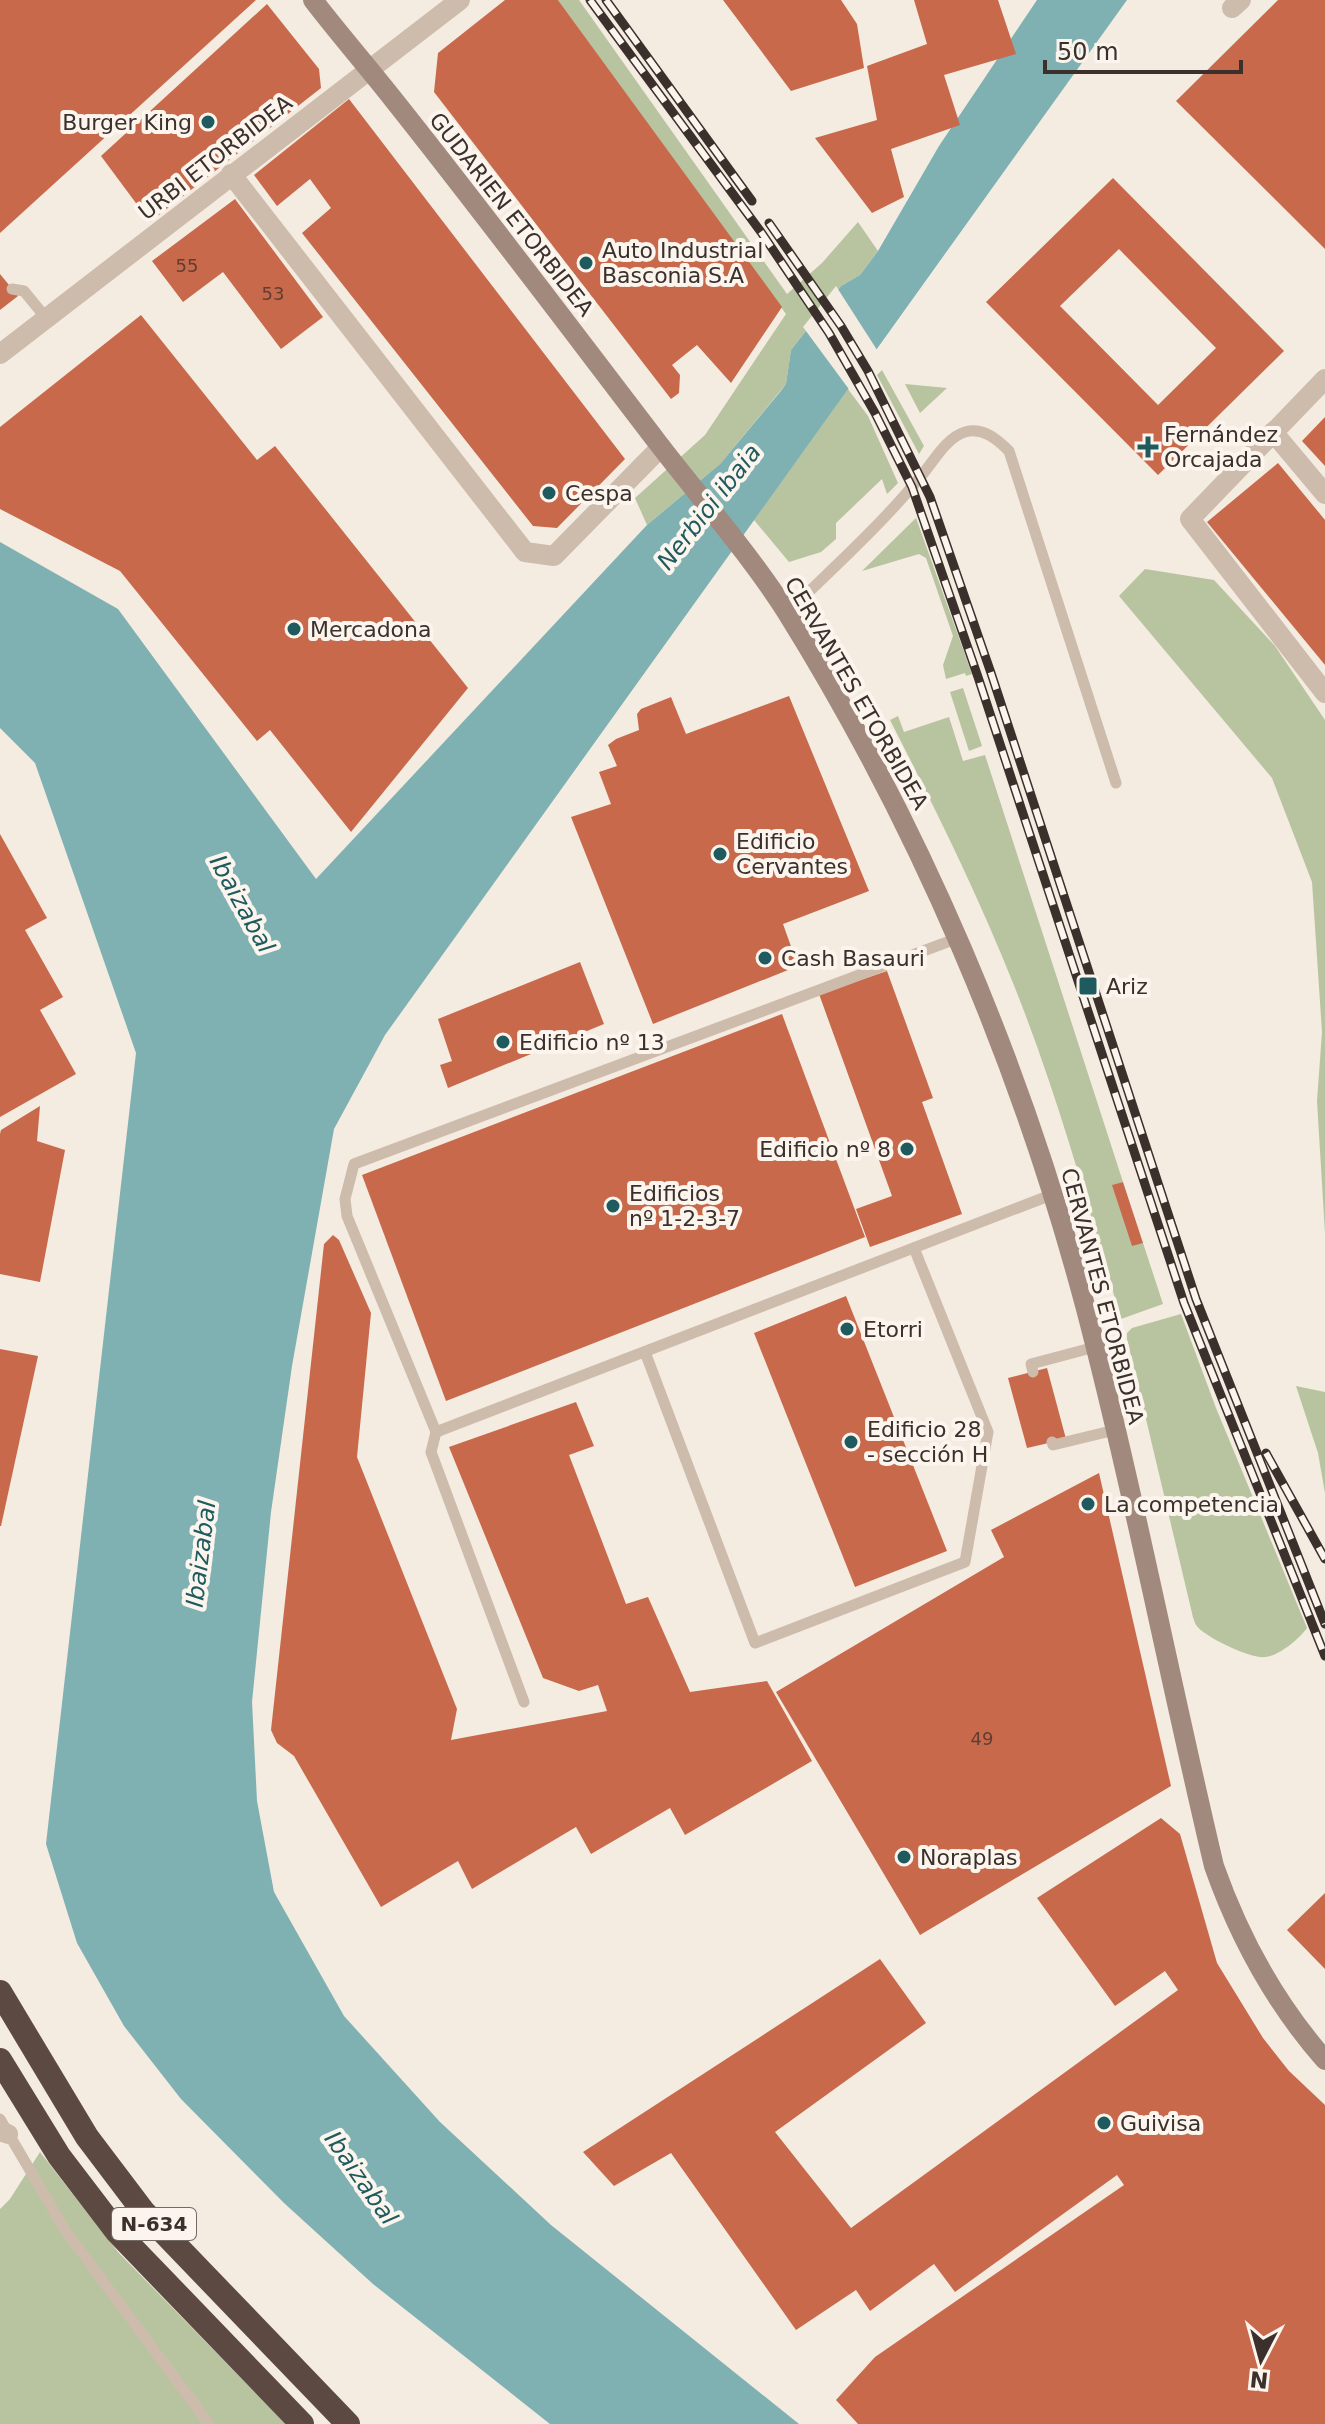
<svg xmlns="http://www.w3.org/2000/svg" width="1325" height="2424" font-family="'DejaVu Sans',sans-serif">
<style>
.green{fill:#b8c4a0}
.water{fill:#7fb0b2}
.pier{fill:#f4ebe1}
.building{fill:#c8694b;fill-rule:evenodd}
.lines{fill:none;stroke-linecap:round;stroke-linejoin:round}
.lane{stroke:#cdbbac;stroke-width:11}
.street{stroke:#cdbbac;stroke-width:20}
.secondary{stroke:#a18a7d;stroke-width:20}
.highway{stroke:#5c4a42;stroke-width:24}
.rail-casing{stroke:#3b302b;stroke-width:9}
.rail{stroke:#fbf5ee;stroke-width:6;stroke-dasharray:18;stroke-linecap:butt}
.poi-dot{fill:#1f5a5e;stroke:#fbf5ee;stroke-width:3}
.labels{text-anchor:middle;stroke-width:8;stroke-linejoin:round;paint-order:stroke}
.number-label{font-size:18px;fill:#5e3e33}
.shield{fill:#fbf5ee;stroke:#756b66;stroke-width:2}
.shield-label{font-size:20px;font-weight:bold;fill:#3b302b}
.poi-label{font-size:22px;fill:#3b302b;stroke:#fbf5ee;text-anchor:start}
.street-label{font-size:22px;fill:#3b302b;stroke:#fbf5ee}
.water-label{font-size:24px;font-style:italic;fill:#1f5a5e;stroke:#fbf5ee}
</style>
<rect width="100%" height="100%" fill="#f4ebe1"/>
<g class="green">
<path d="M558 0H579L787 294 822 263 858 222 878 251 860 275 841 286 791 350 786 384 720 464 647 525 635 498 705 435 786 314Z"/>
<path d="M882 370 924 446 919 454 877 375Z"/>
<path d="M905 384 947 388 920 413Z"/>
<path d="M848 389 868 416 898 483 887 494 882 479 836 523V539L821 552 789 562 754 520Z"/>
<path d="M916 518 972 674 966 676 965 673 946 679 943 665 953 636 926 558 919 554 862 571Z"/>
<path d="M1145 569 1214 580 1275 646 1325 720V1233L1317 1101 1322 1032 1312 882 1272 778 1119 596Z"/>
<path d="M963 688 982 746 969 751 950 692Z"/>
<path d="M898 716 904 732 949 717 963 761 985 755 1123 1182 1113 1185 1143 1243 1163 1304 1121 1319C1088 1206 1057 1092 1013 983 977 893 934 806 890 720Z"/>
<path d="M1181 1314 1216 1408 1307 1628C1299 1639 1279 1656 1265 1657 1251 1659 1204 1637 1196 1625 1195 1623 1192 1615 1192 1613L1127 1339V1333L1132 1328Z"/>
<path d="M1296 1386 1325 1392V1493L1318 1453Z"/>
<path d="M40 2152 118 2252 286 2424H0V2209L10 2199Z"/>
</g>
<path class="water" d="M1037 0H1127L385 1035 334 1129 292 1366 271 1512 252 1702 257 1801 274 1892 344 2016 440 2122 551 2225 799 2424H550L373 2284 284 2203 181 2099 124 2026 77 1943 46 1844 136 1053 35 763 0 728V542L118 609 316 879 647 525 720 464 780 392 786 384 791 350 841 286 860 275 878 251 939 146Z"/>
<path class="pier" d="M836 286 879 353 851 392 803 327Z"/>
<g class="building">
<path d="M0 0H256L0 233Z"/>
<path d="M505 0H558L782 307 731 383 697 345 672 365 680 375 679 393 671 399 434 92 438 53Z"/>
<path d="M723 0H841L857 24 864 68 791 91Z"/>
<path d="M914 0H998L1016 54 944 75 960 125 891 149 904 197 872 213 815 138 877 120 867 66 927 44Z"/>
<path d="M1278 0H1325V249L1176 101Z"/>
<path d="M267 4 319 69 321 88 150 222 101 156Z"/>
<path d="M349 99 625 459 557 528 533 526 302 233 331 208 310 179 277 206 254 175Z"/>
<path d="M1113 178 1284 351 1158 475 986 302ZM1119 249 1216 348 1158 405 1060 306Z"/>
<path d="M235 199 323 317 281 349 223 272 183 302 152 261Z"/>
<path d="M0 274 18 296 0 310Z"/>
<path d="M141 315 257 460 275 446 468 688 351 832 270 730 257 741 120 571 0 509V427Z"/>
<path d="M1325 417V466L1302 441Z"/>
<path d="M1278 463 1325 520V665L1207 522Z"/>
<path d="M789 696 869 891 783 924 798 966 653 1024 571 817 611 804 599 772 617 766 608 745 616 739 639 730 637 714 641 709 671 697 686 734Z"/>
<path d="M0 834 47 918 25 930 63 997 40 1010 76 1074 0 1117Z"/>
<path d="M580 962 604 1024 448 1088 440 1065 452 1061 438 1019Z"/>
<path d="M887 971 933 1098 922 1102 962 1214 870 1247 856 1209 892 1196 819 994Z"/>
<path d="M782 1014 865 1237 446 1401 362 1175Z"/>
<path d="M40 1106 37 1141 65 1150 40 1282 0 1274V1134L1 1130Z"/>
<path d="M1123 1182 1143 1243 1132 1246 1112 1185Z"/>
<path d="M333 1235 339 1240 371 1313 357 1457 457 1709 451 1740 607 1711 598 1685 579 1691 543 1678 449 1447 576 1402 594 1446 569 1455 626 1604 648 1597 690 1692 767 1681 812 1761 685 1835 670 1808 591 1854 576 1827 472 1889 458 1861 381 1907 294 1756 277 1743 271 1730 324 1244Z"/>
<path d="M846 1296 947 1551 855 1587 754 1333Z"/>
<path d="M0 1349 38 1356 1 1526H0Z"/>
<path d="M1047 1368 1066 1439 1027 1448 1008 1378Z"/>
<path d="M1099 1473 1171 1786 920 1935 776 1692 1004 1557 991 1530Z"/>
<path d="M1161 1818 1180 1834 1217 1963 1263 2038 1289 2071 1325 2105V2424H858L836 2400 875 2357 1124 2185 1117 2175 955 2292 934 2264 870 2311 856 2290 796 2330 671 2153 614 2186 583 2152 880 1959 926 2023 775 2132 851 2228 1178 1990 1165 1971 1115 2006 1037 1898Z"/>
<path d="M1325 1893V1969L1287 1930Z"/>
</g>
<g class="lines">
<g class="lane">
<path d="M12 289 24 291 46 318"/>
<path d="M787 613C832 569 881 525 922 475 933 462 947 437 965 432 983 427 997 439 1009 451L1116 783"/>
<path d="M645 1352 755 1643 965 1562 988 1432 914 1248"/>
<path d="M1033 1372 1031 1364 1095 1347"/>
<path d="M436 1432 1051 1195"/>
<path d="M1052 1442 1053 1445 1115 1430"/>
<path d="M524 1702 431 1452 436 1432 347 1216 345 1199 354 1164 958 938"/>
<path d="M0 2119 65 2230 209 2424"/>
</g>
<g class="street">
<path d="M1232 8 1241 0"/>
<path d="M231 174 525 552 554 556 661 447"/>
<path d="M0 354 460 0"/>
<path d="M1325 379 1190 519 1325 693"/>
<path d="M1273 432 1325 494"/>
<path d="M0 2131 8 2134"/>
</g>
<path class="secondary" d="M313 0C339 34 367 66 393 99 483 212 570 328 658 443 701 499 748 552 786 611 920 826 1021 1064 1086 1309 1134 1493 1170 1681 1214 1866 1239 1937 1275 2003 1325 2060"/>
<g class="highway">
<path d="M0 1992 87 2137 143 2211 348 2424"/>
<path d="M0 2060 59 2156 117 2232 302 2424"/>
</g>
<defs>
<g id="rail">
<path d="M590 0 761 232 829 333 875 413 912 487 978 677 1184 1303 1325 1656"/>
<path d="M606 0 752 201"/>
<path d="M769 223 841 326 868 371 930 497 991 673 1196 1299 1325 1624"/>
<path d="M1266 1453 1325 1559"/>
</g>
</defs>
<use href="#rail" class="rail-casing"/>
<use href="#rail" class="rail"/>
</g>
<g class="poi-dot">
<circle cx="208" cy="122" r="8"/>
<circle cx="586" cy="263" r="8"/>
<path d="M1144 435h8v8h8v8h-8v8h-8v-8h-8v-8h8z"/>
<circle cx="549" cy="493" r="8"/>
<circle cx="294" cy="629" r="8"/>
<circle cx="720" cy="854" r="8"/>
<circle cx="765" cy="958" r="8"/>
<rect x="1078" y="976" width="20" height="20" rx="4"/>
<circle cx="503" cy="1042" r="8"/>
<circle cx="907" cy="1149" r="8"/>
<circle cx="613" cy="1206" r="8"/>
<circle cx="847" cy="1329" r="8"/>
<circle cx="851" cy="1442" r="8"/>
<circle cx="1088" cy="1504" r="8"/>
<circle cx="904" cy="1857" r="8"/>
<circle cx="1104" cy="2123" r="8"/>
</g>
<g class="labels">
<g class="number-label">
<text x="187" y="272">55</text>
<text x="273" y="300">53</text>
<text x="982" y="1745">49</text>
</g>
<rect class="shield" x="112" y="2208" width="84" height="32" rx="6"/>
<g class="shield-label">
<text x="154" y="2231">N-634</text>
</g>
<g class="poi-label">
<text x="192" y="130" text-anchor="end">Burger King</text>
<text x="602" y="258">Auto Industrial<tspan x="602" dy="25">Basconia S.A</tspan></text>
<text x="1164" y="442">Fernández<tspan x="1164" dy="25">Orcajada</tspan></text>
<text x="565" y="501">Cespa</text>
<text x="310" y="637">Mercadona</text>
<text x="736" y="849">Edificio<tspan x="736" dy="25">Cervantes</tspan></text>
<text x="781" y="966">Cash Basauri</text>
<text x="1106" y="994">Ariz</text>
<text x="519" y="1050">Edificio nº 13</text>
<text x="891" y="1157" text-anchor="end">Edificio nº 8</text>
<text x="629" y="1201">Edificios<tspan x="629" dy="25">nº 1-2-3-7</tspan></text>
<text x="863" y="1337">Etorri</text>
<text x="867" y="1437">Edificio 28<tspan x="867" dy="25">- sección H</tspan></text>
<text x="1104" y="1512">La competencia</text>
<text x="920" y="1865">Noraplas</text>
<text x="1120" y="2131">Guivisa</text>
</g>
<g class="street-label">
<text transform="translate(215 157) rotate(-38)" y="8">URBI ETORBIDEA</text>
<text transform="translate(512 214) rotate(52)" y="8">GUDARIEN ETORBIDEA</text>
<text transform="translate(857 693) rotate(60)" y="8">CERVANTES ETORBIDEA</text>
<text transform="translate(1103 1296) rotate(75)" y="8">CERVANTES ETORBIDEA</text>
</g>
<g class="water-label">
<text transform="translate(709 507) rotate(-52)" y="8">Nerbioi ibaia</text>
<text transform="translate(242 904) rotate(61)" y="8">Ibaizabal</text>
<text transform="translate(201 1554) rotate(-83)" y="8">Ibaizabal</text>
<text transform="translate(361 2178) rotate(55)" y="8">Ibaizabal</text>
</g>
</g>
<g transform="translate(1261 2360) rotate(186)" stroke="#fbf5ee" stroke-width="6" paint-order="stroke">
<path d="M0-6L14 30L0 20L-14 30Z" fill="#3b302b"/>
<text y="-12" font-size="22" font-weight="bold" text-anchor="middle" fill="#3b302b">N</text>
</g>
<path d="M1045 60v12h196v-12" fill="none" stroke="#3b302b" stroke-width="4"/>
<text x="1057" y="60" font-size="24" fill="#3b302b" stroke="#fbf5ee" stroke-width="6" paint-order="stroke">50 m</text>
</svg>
